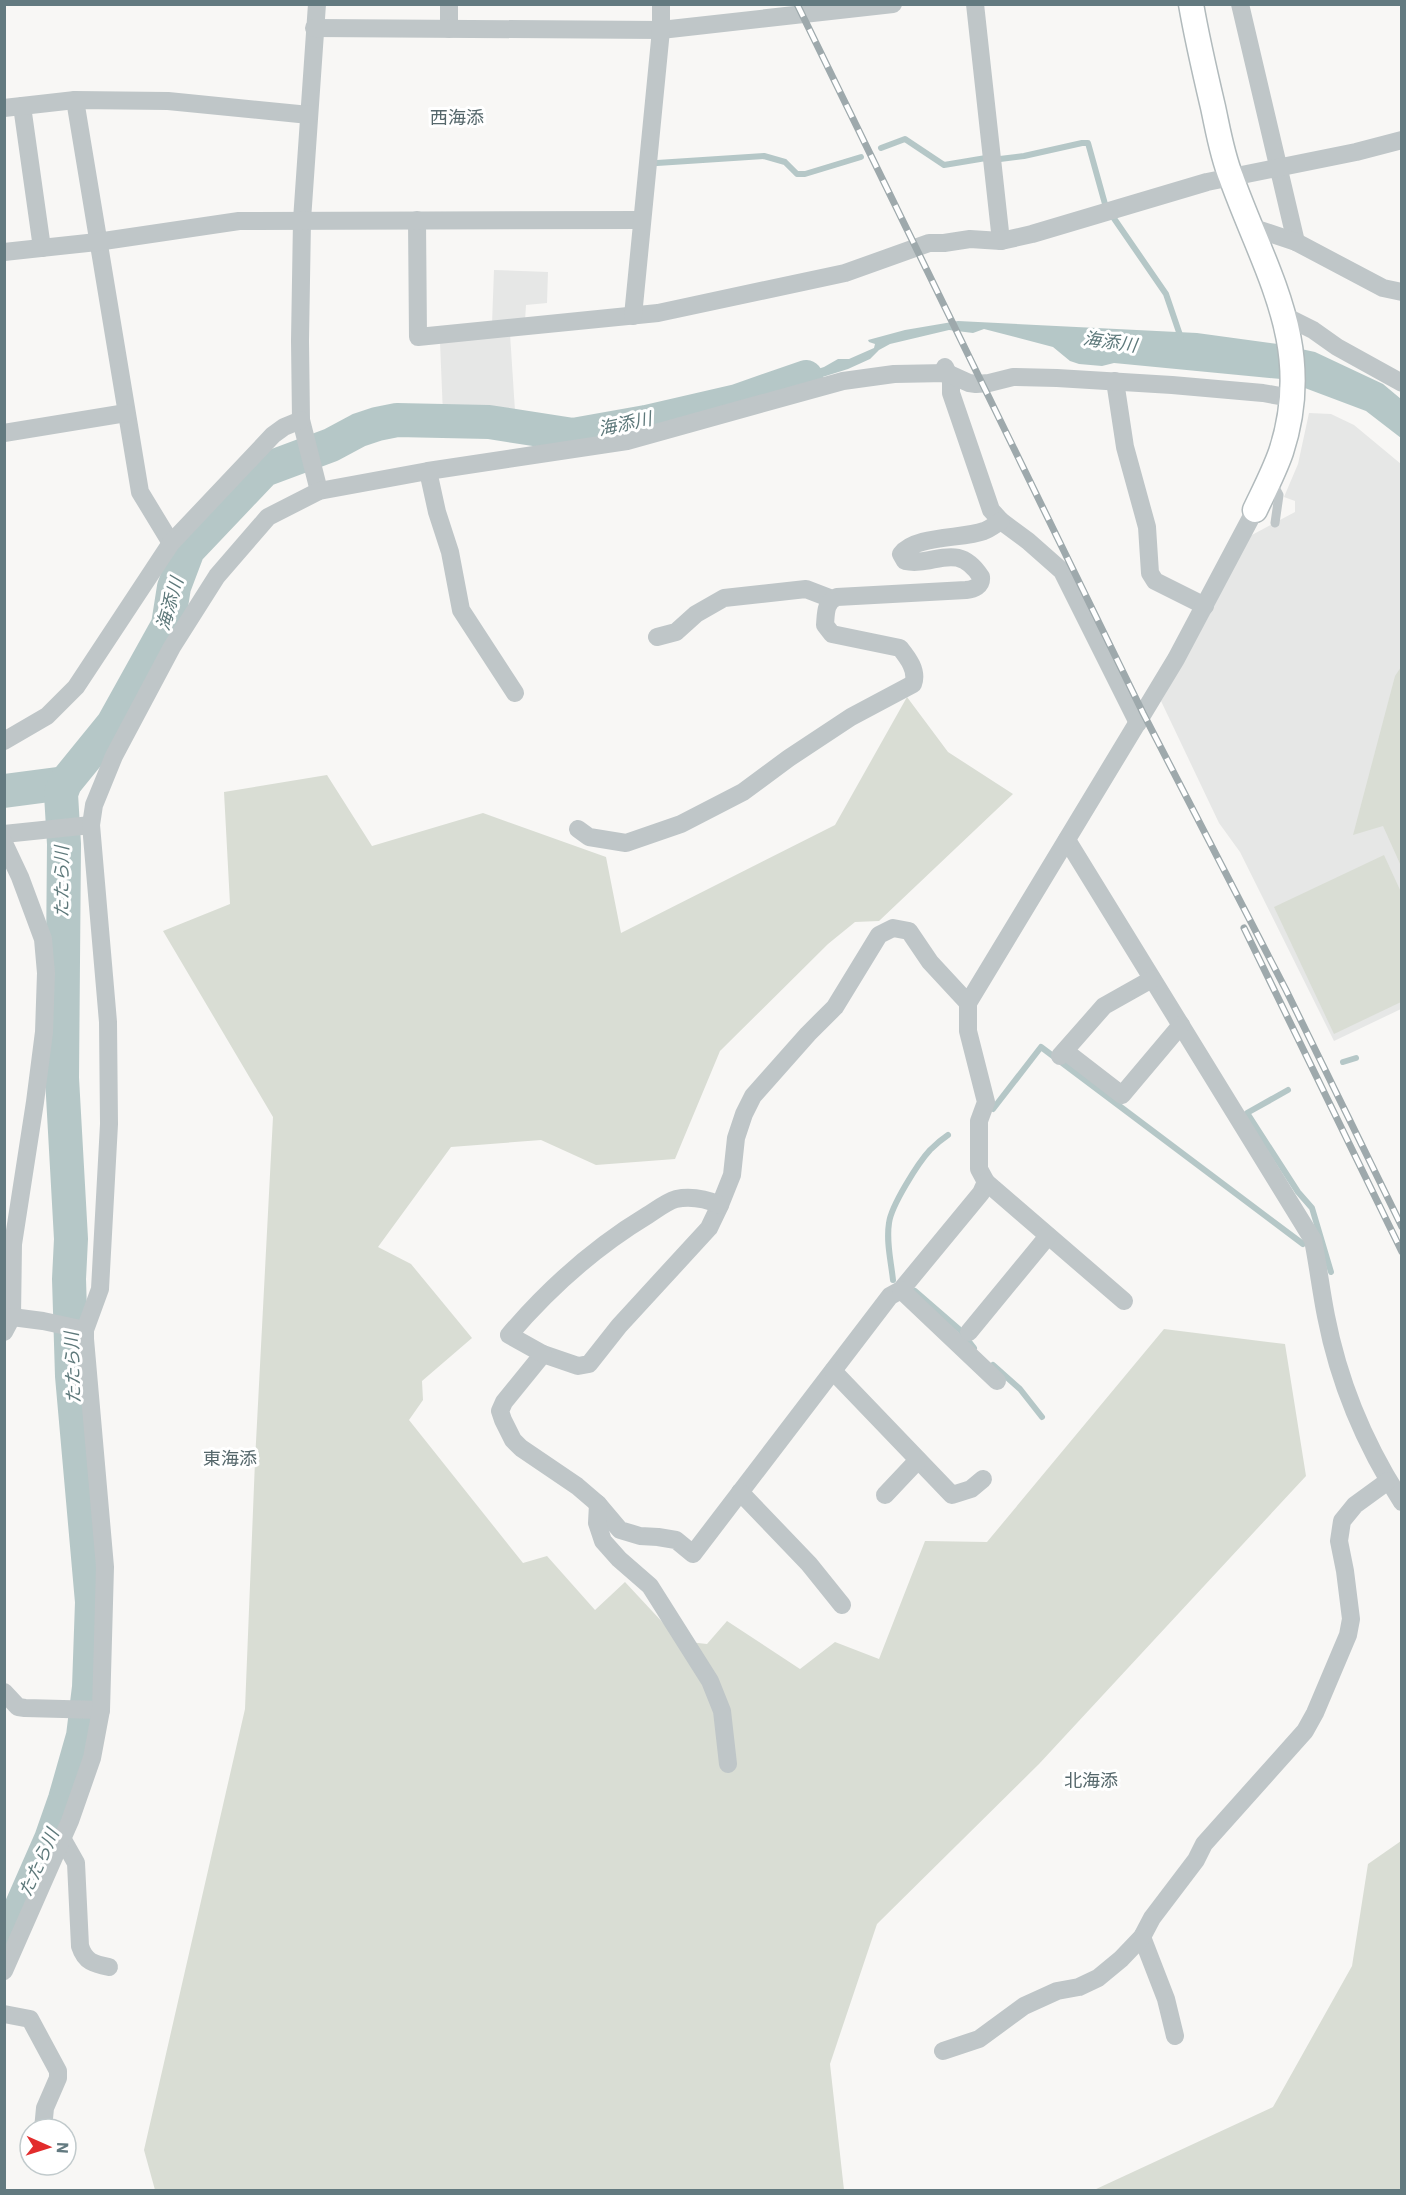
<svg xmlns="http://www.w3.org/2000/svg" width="1406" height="2195" font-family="'IBM Plex Sans','Noto Sans JP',sans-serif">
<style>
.built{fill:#e6e7e6}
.green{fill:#d9ddd4}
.water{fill:#b5c7c7}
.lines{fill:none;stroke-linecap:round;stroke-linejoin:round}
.stream{stroke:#b5c7c7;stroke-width:6}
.river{stroke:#b5c7c7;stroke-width:34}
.secondary-casing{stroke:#b1babc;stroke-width:27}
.lane{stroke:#bfc6c8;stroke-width:9}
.street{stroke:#bfc6c8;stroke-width:18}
.secondary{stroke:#fff;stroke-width:24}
.rail-casing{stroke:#9ea9ac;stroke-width:7}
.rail{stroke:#fff;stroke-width:4.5;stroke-dasharray:14;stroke-linecap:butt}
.labels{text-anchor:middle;stroke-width:6;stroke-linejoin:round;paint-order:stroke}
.neighbourhood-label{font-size:18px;fill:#55676b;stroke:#fff}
.water-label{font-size:18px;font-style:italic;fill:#5e797b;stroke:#fff}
</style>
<rect width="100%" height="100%" fill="#f8f7f5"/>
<g class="built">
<path d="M494 270 548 272 547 303 526 305 525 321 492 324Z"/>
<path d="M510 334 515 411 443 415 440 342Z"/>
<path d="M1309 413 1331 414 1354 425 1401 464V1009L1334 1041 1240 852 1219 823 1161 701 1206 621 1250 536 1295 512V501L1284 497 1298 464Z"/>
</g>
<g class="green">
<path d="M1401 667V866L1383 826 1353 835 1395 676Z"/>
<path d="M907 697 948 752 1013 794 879 921 855 922 828 944 720 1051 675 1159 596 1165 541 1140 451 1147 378 1247 411 1264 472 1338 422 1381 423 1400 409 1420 523 1563 547 1556 595 1610 625 1582 680 1641 707 1644 727 1621 800 1669 835 1642 879 1659 925 1541 987 1542 1164 1329 1285 1344 1306 1476 1039 1764 877 1924 830 2064 844 2190H155L144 2150 245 1709 255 1461 273 1117 163 931 230 904 224 792 327 775 372 846 483 813 606 857 621 933 835 825Z"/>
<path d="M1384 855 1401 892V1002L1334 1034 1274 907Z"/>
<path d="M1401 1841V2190H1094L1273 2107 1352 1966 1368 1864Z"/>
</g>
<path class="water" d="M958 321 1197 333 1278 344 1315 352 1383 384 1401 399V438L1366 411 1281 379 1114 363 1102 366 1079 364 1070 361 1053 347 984 329 973 333 949 330 890 344 879 350 870 359 848 369 765 395 761 387 824 367 838 359H849L874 348 875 344 869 342 868 340 905 330Z"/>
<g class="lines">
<g class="stream">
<path d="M881 148 905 139 944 165 986 158"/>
<path d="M1000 159 1024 156 1082 143H1088L1105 204"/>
<path d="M657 163 764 156 785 162 797 174H805L861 157"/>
<path d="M1113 217 1166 294 1181 338"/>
<path d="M1343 1062 1356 1058"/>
<path d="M1288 1090 1247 1113 1298 1192 1312 1208 1331 1272"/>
<path d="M993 1109 1041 1047 1303 1244"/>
<path d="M893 1280C891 1261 886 1242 889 1223 891 1206 918 1163 930 1150 936 1144 942 1139 948 1135"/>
<path d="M915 1291 960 1330 974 1348"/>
<path d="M993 1365 1020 1389 1042 1417"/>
</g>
<g class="river">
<path d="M4 791 65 783"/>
<path d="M4 1937 12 1928 51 1839 65 1799 83 1736 89 1687 92 1602 72 1376 69 1279 71 1239 62 1078 64 844 61 794 65 783 113 724 168 625 174 587 188 550 264 470 331 445 359 430 377 424 397 420 489 422 573 435 646 422 737 401 806 377"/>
</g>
<defs>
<path id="secondary" d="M1191 4C1197 39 1205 73 1213 107 1218 130 1222 155 1231 177 1265 272 1316 346 1281 452 1274 472 1264 491 1255 510"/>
</defs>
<use href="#secondary" class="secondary-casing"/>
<path class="lane" d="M1272 482 1279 495 1275 523"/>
<g class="street">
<path d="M317 4 302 220 300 341 301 420 319 491"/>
<path d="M449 4V29"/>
<path d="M975 4 1001 241"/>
<path d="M1240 4 1296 242"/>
<path d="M314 28 661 30 893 4"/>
<path d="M75 100 140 492 171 543"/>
<path d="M22 106 42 248"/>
<path d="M4 108 75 100 168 101 309 115"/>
<path d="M417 220 418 337 658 313 845 273 929 243H944L970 239 1001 241 1032 234 1207 182 1356 152 1402 140"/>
<path d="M1251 227 1296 242 1383 288 1402 292"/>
<path d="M4 252 97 242 239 221 642 220"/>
<path d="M633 316 661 30V4"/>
<path d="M1285 316 1313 330 1337 347 1402 383"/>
<path d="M945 367 951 381V393L991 510 1001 521 1028 541 1062 571 1138 723"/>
<path d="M1115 381 1125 447 1147 527 1150 573 1155 581 1205 606"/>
<path d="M4 433 126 413"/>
<path d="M428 471 437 512 450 552 461 610 515 693"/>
<path d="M657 637 676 632 696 614 724 598 806 589 832 599"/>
<path d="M4 741 47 716 76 687 171 543 273 435 284 427 301 420"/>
<path d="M578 829 589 837 626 843 681 824 743 792 789 758 851 717 913 684C918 671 908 658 900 648L832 634 825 625C826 613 825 602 837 597L966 590C974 589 982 586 981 577 957 540 934 567 905 561L901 554C915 535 963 539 984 531 990 529 996 524 1001 521"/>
<path d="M4 834 91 825"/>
<path d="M1067 840 1313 1240C1318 1265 1321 1291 1326 1316 1339 1383 1365 1445 1402 1502"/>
<path d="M4 843 20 877 43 939 46 973 44 1032 35 1102 13 1244 12 1317 4 1332"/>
<path d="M968 1003 930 962 909 931 893 928 879 935 835 1007 808 1034 753 1096 744 1114 736 1138 732 1175 720 1205 709 1228 619 1326 589 1364 578 1366 543 1354 504 1402 500 1411 503 1420 513 1440 521 1448 577 1486 598 1504 620 1530 640 1536 658 1537 676 1540 693 1554 890 1296 901 1290 981 1193 986 1182 979 1169V1121L986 1102 968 1031V1003L1176 659 1255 510"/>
<path d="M1065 1051 1122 1095 1181 1025"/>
<path d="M1060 1056 1104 1006 1152 979"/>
<path d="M986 1182 1124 1301"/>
<path d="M901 1290 997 1381"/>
<path d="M12 1317 43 1321 85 1330"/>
<path d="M969 1332 1048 1236"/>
<path d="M543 1354 509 1335C549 1288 595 1247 648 1215 656 1210 666 1202 676 1199 691 1196 706 1199 720 1205"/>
<path d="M833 1371 952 1495 971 1489 983 1479"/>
<path d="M740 1492 809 1564 842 1605"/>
<path d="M885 1495 918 1460"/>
<path d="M598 1504 597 1523 603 1541 619 1559 650 1586 710 1681 722 1711 728 1764"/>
<path d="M4 1692 18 1707 25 1708 101 1710"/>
<path d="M63 1840 76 1863 80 1946C85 1962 94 1964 109 1967"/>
<path d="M1142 1937 1166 1999 1175 2036"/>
<path d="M4 1971 70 1821 92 1758 101 1710 105 1567 85 1339V1330L100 1289 109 1124 108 1022 91 825 94 805 114 756 172 647 217 576 268 517 319 491 428 471 627 441 843 381 894 374 947 373 969 383 976 384 989 383 1013 377 1057 378 1172 385 1263 393 1291 398"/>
<path d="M4 2014 30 2019 58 2071V2078L45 2108 43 2129"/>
<path d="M943 2051 979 2039 1024 2006 1057 1991 1079 1987 1098 1978 1121 1959 1142 1937 1152 1918 1196 1860 1204 1844 1305 1731 1315 1713 1348 1635 1351 1619 1345 1571 1339 1541 1342 1521 1355 1505 1388 1481"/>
</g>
<use href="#secondary" class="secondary"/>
<defs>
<g id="rail">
<path d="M797 4 1143 713 1286 990 1402 1227"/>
<path d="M1244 928 1402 1252"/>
</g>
</defs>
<use href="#rail" class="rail-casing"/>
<use href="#rail" class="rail"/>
</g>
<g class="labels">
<g class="neighbourhood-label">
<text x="457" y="124">西海添</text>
<text x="230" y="1465">東海添</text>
<text x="1091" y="1787">北海添</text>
</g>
<g class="water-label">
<text transform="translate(1110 342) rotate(8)" y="6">海添川</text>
<text transform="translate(625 424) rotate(-12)" y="6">海添川</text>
<text transform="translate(170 604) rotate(-74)" y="6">海添川</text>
<text transform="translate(62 882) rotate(-90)" y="6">たたら川</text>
<text transform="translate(73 1368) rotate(-92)" y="6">たたら川</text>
<text transform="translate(39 1863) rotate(-66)" y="6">たたら川</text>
</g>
</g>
<rect width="1406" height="2195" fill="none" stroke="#637a80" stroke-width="12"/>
<g transform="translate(48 2147) rotate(93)"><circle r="28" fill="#ffffff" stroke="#c1cacc" stroke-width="1.5"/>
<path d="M0-4.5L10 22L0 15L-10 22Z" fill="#e22c2c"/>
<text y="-9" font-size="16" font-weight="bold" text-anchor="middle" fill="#637a80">N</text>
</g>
</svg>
